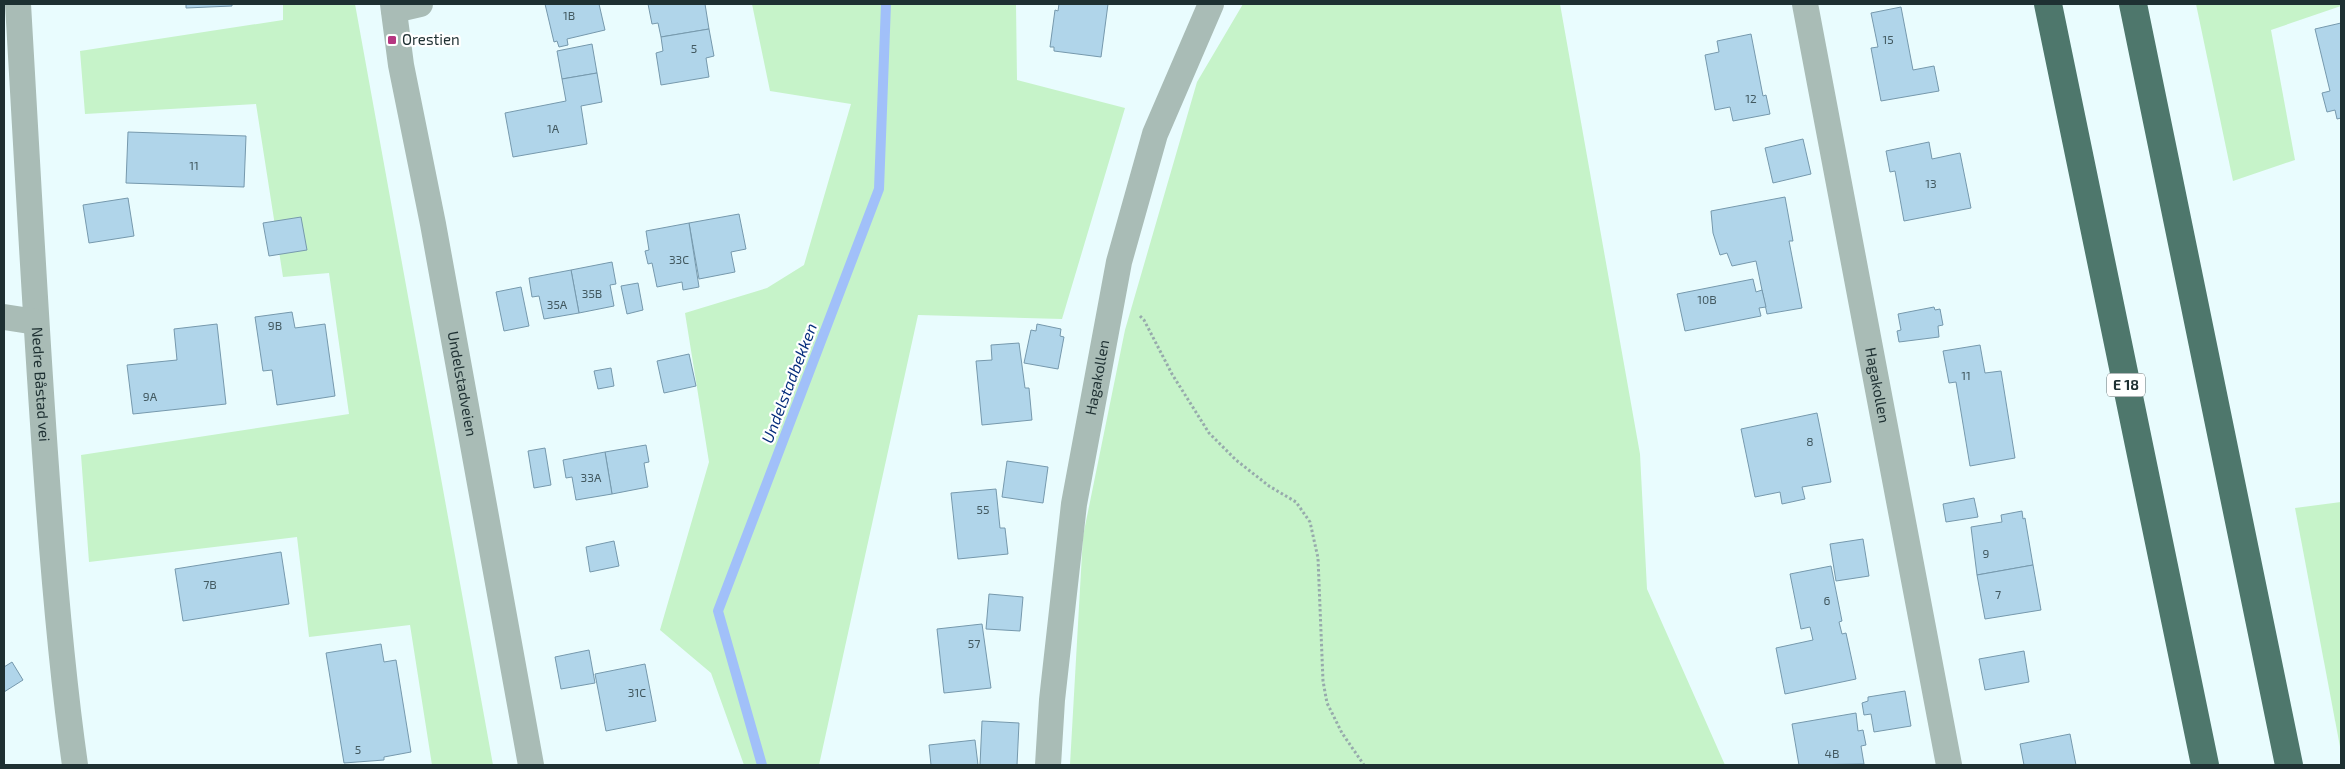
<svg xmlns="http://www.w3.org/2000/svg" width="2345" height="769" font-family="'Exo 2',sans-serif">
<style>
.green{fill:#c6f3c9}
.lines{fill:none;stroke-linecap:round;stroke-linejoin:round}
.stream{stroke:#a1c0f9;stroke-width:10}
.building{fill:#b0d5ea;stroke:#7699ad}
.path{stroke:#97aaac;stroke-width:3;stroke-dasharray:2.5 2.5;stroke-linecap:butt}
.street{stroke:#a9bcb6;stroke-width:26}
.highway{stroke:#4e776c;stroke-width:28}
.poi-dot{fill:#b63681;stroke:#fff;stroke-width:2}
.labels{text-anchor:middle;stroke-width:4.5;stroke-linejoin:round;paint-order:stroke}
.number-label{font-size:12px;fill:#425960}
.shield{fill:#fff;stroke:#626e70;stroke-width:1}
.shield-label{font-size:14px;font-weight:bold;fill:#1e3032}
.poi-label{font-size:15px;fill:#1e3032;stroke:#fff;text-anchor:start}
.street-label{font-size:15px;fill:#1e3032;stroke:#fff}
.water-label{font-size:16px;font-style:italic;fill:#072e7c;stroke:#fff}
</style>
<rect width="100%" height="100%" fill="#e9fcfe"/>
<g class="green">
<path d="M283 4H355L493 765H432L410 625 309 637 297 537 89 562 81 455 349 414 329 273 283 277 256 104 85 114 80 51 283 20Z"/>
<path d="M752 4H1016L1017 80 1125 108 1062 319 918 315 819 765H744L711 673 660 630 709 462 685 313 767 288 804 265 851 104 770 91Z"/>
<path d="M1243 4H1560L1640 454 1647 589 1725 765H1070L1083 536 1125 330 1197 82Z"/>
<path d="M2196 4H2341V6L2271 30 2295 160 2233 181Z"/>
<path d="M2341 502V752L2295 508Z"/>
</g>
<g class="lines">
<path class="stream" d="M762 765 718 611 879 189 886 4"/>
</g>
<g class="building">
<path d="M186 4H232V6L186 8Z"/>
<path d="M545 4H599L605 30 567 39 568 45 559 47 557 41 554 42Z"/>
<path d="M648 4H705L709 29 661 37 658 23 652 24Z"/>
<path d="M1059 4H1108L1101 57 1054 51V47H1050L1055 10 1058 11Z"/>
<path d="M1901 7 1913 70 1934 66 1939 91 1881 101 1871 48 1878 47 1871 13Z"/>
<path d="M2341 23V118L2337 119 2335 110 2327 112 2322 93 2330 91 2315 29Z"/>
<path d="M709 29 714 56 706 58 709 77 661 85 656 53 663 51 661 37Z"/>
<path d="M1751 34 1763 96 1766 95 1770 114 1733 121 1730 107 1715 110 1705 55 1719 52 1717 41Z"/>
<path d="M592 44 597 73 562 79 557 51Z"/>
<path d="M597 73 602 102 581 106 587 144 513 157 505 113 566 101 562 79Z"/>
<path d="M128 132 246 136 244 187 126 183Z"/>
<path d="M1803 139 1811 174 1773 183 1765 148Z"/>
<path d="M1929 142 1932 159 1960 153 1971 208 1904 221 1895 171 1890 172 1886 151Z"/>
<path d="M1785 197 1793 241H1789L1802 308 1767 314 1756 261 1732 266 1727 253 1720 255 1713 233 1711 211Z"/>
<path d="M128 198 134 236 89 243 83 205Z"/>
<path d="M739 214 746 249 731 252 735 272 699 279 689 223Z"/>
<path d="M301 217 307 250 269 256 263 223Z"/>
<path d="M689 223 699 287 683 290 682 282 657 287 652 263 648 264 645 251 649 250 646 231Z"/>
<path d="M612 262 616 284 610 285 614 306 579 313 571 270Z"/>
<path d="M571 270 579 313 544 319 539 296 532 297 529 278Z"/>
<path d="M1753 279 1756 292 1762 290 1766 307 1759 308 1761 316 1685 331 1677 294Z"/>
<path d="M638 283 643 310 627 314 621 286Z"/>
<path d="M521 287 529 326 504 331 496 292Z"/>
<path d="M1934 307 1935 310 1940 309 1943 325 1938 326 1939 337 1899 342 1897 331 1901 330 1898 314Z"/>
<path d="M292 312 295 328 325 324 335 396 277 405 272 370 263 371 255 317Z"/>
<path d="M217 324 226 404 133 414 127 365 177 360 174 329Z"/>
<path d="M1037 324 1061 329 1060 336 1064 337 1058 369 1024 363 1031 330 1036 331Z"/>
<path d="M1019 343 1025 388H1029L1032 420 982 425 976 361 992 360 991 345Z"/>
<path d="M1980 345 1985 373 2001 371 2015 458 1970 466 1956 382 1949 383 1943 351Z"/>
<path d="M689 354 696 386 664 393 657 361Z"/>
<path d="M611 368 614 386 598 389 594 371Z"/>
<path d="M1817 413 1831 482 1802 487 1805 499 1782 504 1780 492 1755 497 1741 429Z"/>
<path d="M646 445 649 462 644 463 648 487 612 494 605 452Z"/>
<path d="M545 448 551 485 534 488 528 451Z"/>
<path d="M605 452 612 494 576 500 572 477 566 478 563 460Z"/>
<path d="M1007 461 1048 467 1043 503 1002 497Z"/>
<path d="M996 489 1000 528H1005L1008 554 958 559 951 493Z"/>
<path d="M1974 498 1978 517 1946 522 1943 504Z"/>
<path d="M2022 511 2023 519 2025 518 2033 565 1977 575 1971 527 2002 522 2001 515Z"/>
<path d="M1863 539 1869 576 1836 581 1830 544Z"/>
<path d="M614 541 619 566 590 572 586 547Z"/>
<path d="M281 552 289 604 183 621 175 569Z"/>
<path d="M2033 565 2041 610 1985 619 1977 575Z"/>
<path d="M1831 566 1842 621 1839 622 1842 634 1846 633 1856 679 1785 694 1776 648 1813 640 1810 627 1801 629 1790 574Z"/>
<path d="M989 594 1023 597 1020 631 986 629Z"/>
<path d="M982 624 991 688 944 693 937 629Z"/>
<path d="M381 644 384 662 396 660 411 752 384 757V760L344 763 326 653Z"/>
<path d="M589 650 595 683 561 689 555 657Z"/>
<path d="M2024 651 2029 682 1985 690 1979 659Z"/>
<path d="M12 662 23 680 4 692V667Z"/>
<path d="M645 664 656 721 606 731 595 674Z"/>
<path d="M1905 691 1911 726 1874 732 1871 714 1864 715 1862 703 1868 701V697Z"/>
<path d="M1856 713 1858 731 1863 730 1866 745 1861 746 1864 764 1799 765 1792 724Z"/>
<path d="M982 721 1019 723 1017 765H980Z"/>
<path d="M2070 734 2076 765H2024L2020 744Z"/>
<path d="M975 740 978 765H931L929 745Z"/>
</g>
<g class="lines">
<path class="path" d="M1140 316 1144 320 1172 374 1209 433 1236 460 1269 486 1296 502 1310 522 1318 558 1323 681 1327 703 1342 733 1364 765"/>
<g class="street">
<path id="s1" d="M18 4C27 158 35 313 46 467 53 567 61 667 75 765"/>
<path id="s2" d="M393 4 401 65 433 224 531 765"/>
<path id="s3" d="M1805 4 1949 765"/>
<path d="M394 10 420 4"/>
<path d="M4 317 36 322"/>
<path id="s4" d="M1048 765 1052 700 1074 504 1119 262 1155 134 1211 4"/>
</g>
<g class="highway">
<path d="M2048 4 2205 765"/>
<path d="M2133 4 2289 765"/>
</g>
</g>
<rect class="poi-dot" x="387" y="35" width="10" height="10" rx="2.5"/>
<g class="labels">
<g class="number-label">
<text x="569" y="20">1B</text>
<text x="1888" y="44">15</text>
<text x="694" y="53">5</text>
<text x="1751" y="103">12</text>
<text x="553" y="133">1A</text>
<text x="194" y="170">11</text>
<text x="1931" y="188">13</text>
<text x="679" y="264">33C</text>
<text x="592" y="298">35B</text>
<text x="1707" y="304">10B</text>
<text x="557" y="309">35A</text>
<text x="275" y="330">9B</text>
<text x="1966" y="380">11</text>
<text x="150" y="401">9A</text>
<text x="1810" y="446">8</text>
<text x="591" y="482">33A</text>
<text x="983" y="514">55</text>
<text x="1986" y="558">9</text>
<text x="210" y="589">7B</text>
<text x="1998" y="599">7</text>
<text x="1827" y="605">6</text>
<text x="974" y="648">57</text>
<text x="637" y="697">31C</text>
<text x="358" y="754">5</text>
<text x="1832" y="758">4B</text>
</g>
<rect class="shield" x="2107" y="373.5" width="38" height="23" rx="4"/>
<g class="shield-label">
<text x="2126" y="390">E 18</text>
</g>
<g class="poi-label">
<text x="402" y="45">Orestien</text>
</g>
<g class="street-label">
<text dy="5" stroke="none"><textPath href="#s4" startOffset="391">Hagakollen</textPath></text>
<text dy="5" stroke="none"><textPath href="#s2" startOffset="386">Undelstadveien</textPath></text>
<text dy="5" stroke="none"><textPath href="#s1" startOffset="381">Nedre Båstad vei</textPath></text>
<text dy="5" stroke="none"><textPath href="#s3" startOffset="388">Hagakollen</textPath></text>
</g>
<g class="water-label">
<text transform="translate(789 383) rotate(-69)" y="6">Undelstadbekken</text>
</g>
</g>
<rect width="2345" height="769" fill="none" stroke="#1e3032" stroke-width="10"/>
</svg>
